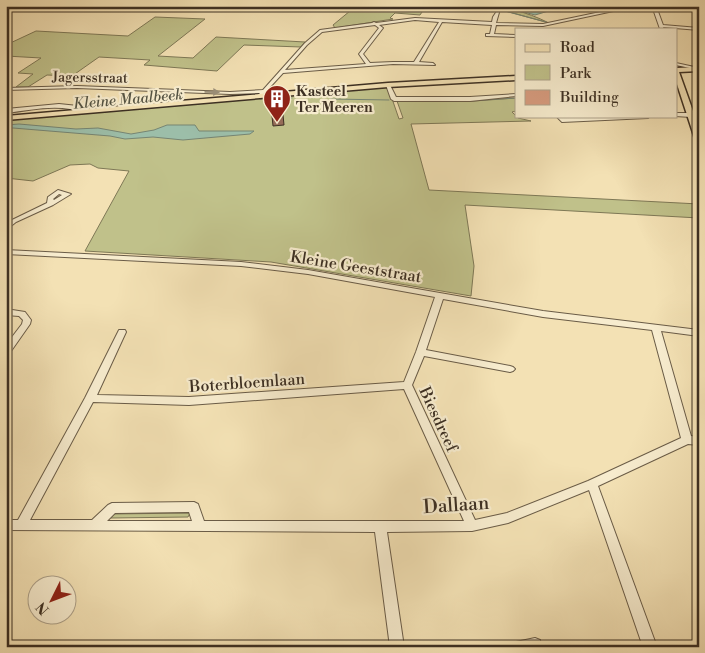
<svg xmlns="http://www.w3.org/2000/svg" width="705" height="653" font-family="'Libre Bodoni',serif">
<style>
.green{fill:#c0c18a;stroke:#7e7856}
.water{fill:#9cbea9;stroke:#768573}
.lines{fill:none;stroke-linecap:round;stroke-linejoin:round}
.stream{stroke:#768573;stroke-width:1}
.minor-casing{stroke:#6a5c47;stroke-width:2}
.major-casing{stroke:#3d3023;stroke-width:3}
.minor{fill:#f7ecce;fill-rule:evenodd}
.major{fill:#f3e1b4;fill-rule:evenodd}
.shaded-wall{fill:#966c58;stroke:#3d3023}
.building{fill:#d69a7d;stroke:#3d3023}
.oneway{fill:#9a8e78}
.labels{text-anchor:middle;stroke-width:4.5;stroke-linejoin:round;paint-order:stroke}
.far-street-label{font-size:14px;fill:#3d3023;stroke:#f7ecce}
.far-poi-label{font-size:14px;font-weight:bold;fill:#3d3023;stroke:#f7ecce;text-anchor:start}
.far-water-label{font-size:15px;font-style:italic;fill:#555444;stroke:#f7ecce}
.street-label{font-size:16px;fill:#3d3023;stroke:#f7ecce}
.near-street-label{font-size:19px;fill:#3d3023;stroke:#f7ecce}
</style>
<rect width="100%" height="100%" fill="#f3e1b4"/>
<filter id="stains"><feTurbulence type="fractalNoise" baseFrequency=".004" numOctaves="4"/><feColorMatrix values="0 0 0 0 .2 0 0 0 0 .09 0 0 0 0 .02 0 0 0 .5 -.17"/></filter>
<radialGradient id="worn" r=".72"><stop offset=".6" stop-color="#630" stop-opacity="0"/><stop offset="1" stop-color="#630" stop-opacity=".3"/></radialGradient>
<g class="green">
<path d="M356 6H400L424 9 420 15 395 13 390 18 393 19 335 28 333 25Z"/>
<path d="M477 6C504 6 525 11 549 23L502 10Z"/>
<path d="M155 17 205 19 158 56 193 58 216 37 305 42 301 47 244 45 217 71 144 65 150 60 99 57 72 76 47 75 28 87H16L33 74 18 73 41 58 6 56V45L36 31 128 36Z"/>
<path d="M388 87 399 119 403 118 397 101H474L516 98V111L512 112 518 118 531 121 411 124 429 190 699 204V218L465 205 474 266 471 296 271 262 85 251 129 171 98 168 90 164 70 165 33 181 6 178V119Z"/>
<path d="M190 513 188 517 111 518 110 516 112 514Z"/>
</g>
<g class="water">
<path d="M502 6H538L552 10 535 15Z"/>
<path d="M19 124 76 129 98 128 131 134 154 130 167 125H195L199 131H254L250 134 183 140 153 137 125 139 110 136 13 128 6 129V125Z"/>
</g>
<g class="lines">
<g class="stream">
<path d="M479 6 488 8"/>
<path d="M497 9 546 22"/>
<path d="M260 99 292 98"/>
<path d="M330 99 389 100"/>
<path d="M468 101 516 98"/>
<path d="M80 114 253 99"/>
<path d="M6 120 49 116"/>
</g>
<defs>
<g id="minor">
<path d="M472 6 500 9 496 23 543 24 629 6H637L543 26 496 25 494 34 516 35V37L486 36V34H490L492 25 442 22 419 62 433 63 435 65 393 64 283 73 260 98 257 96 260 93 230 94 77 88 6 90V88L77 86 230 92 263 90 305 43 320 30 372 23 374 22 376 23 415 18 492 22 493 17 497 11ZM415 20 439 22 414 62H393L370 63 363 54 383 28 379 25ZM375 25 379 28 359 54 366 64 285 70 307 45 322 32Z"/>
<path d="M652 6H656L663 25 699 28V30L663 27 664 29H660Z"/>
<path d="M695 6 699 8V11L695 8Z"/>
<path d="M676 63 699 68V70L676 65Z"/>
<path d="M388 84 390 85 396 97H470L516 94V96L470 101H394L391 99 386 85Z"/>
<path d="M59 104 78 106 88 111 85 113C59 103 33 110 6 113V109Z"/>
<path d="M676 113H691L694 115 691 117 675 116H676Z"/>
<path d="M556 116H561L563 118 650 116 648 118 562 122Z"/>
<path d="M58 190 71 194 53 205 16 222 6 230V224L12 220 47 203 48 197ZM59 194 62 195 54 200 53 199Z"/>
<path d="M6 250 241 262 308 270 543 311 699 330V336L661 331 691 436 699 437V445L688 444 598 486 657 647H643L589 490 508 523 472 531 387 532 404 647H390L375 532 6 530V520H18L85 398 119 330H125L126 332 97 395 189 397 404 382 416 352 435 297 308 274 241 266 6 254ZM443 299 543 317 652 330 681 438 588 481 507 513 475 520 412 385 424 356 510 372 513 371 515 369 513 367 510 366 426 350ZM404 389 464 521H204L198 504 194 502 112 503 108 505 92 520H30L93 402 189 405ZM189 512 192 521H107L115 513Z"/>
<path d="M6 309 25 312 31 320 30 324 9 354 6 355V345L22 324 23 320 19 316 6 315Z"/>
<path d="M535 638 540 640 541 647H514L516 642Z"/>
</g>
<g id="major">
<path d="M699 67V71L679 72 699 128V141L695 139 676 81V68Z"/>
<path d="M516 76V80L388 87 6 120V116L388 83Z"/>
</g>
</defs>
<use href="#minor" class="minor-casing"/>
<use href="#major" class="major-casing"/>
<use href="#minor" class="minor"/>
<use href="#major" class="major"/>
</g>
<path class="shaded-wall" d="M283 115 284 125 273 126 272 116Z"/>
<path class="building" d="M271 108 283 109V115L272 116Z"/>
<defs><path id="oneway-solid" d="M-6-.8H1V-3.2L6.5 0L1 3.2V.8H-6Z" transform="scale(1.25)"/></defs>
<use class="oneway" href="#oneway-solid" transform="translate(212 92) rotate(2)"/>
<defs>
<symbol id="building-pin" viewBox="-11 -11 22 30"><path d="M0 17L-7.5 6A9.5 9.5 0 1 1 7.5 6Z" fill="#8f2418" stroke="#f7ecce"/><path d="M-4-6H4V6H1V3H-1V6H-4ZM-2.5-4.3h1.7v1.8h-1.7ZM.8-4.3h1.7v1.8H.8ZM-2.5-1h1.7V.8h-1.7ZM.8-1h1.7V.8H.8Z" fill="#fff"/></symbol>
</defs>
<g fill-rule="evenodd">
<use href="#building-pin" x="261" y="83" width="32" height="43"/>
</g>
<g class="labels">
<g class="far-street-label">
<text transform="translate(90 77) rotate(1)" y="5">Jagersstraat</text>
</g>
<g class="far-poi-label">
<text x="296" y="96">Kasteel<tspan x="296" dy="16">Ter Meeren</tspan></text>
</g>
<g class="far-water-label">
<text transform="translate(128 99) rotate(-5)" y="5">Kleine Maalbeek</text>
</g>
<g class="street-label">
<text transform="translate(356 266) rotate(9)" y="6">Kleine Geeststraat</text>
<text transform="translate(247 382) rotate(-4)" y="6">Boterbloemlaan</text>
<text transform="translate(439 419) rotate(65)" y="6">Biesdreef</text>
</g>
<g class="near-street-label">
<text transform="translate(456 504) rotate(-4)" y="7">Dallaan</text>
</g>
</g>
<rect width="705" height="653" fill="none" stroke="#f3e1b4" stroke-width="25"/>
<rect x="8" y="8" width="690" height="638" fill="none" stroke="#3d3023" stroke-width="2.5"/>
<rect x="12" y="12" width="680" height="628" fill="none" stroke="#3d3023"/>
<rect x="515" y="28" width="162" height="90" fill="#f7ecce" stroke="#ada18a"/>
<rect x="525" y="44" width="25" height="8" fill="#f3e1b4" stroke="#ada18a"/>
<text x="560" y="52" font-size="15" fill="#3d3023">Road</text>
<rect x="525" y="65" width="25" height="15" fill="#c0c18a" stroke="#ada18a"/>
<text x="560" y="78" font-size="15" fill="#3d3023">Park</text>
<rect x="525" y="90" width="25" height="15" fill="#d69a7d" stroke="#ada18a"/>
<text x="560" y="102" font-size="15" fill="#3d3023">Building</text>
<g transform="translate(52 600) rotate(228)"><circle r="24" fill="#f7ecce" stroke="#ada18a"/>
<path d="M0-4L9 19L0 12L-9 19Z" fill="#8f2418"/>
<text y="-8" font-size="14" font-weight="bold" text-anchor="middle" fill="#3d3023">N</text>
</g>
<rect width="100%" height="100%" filter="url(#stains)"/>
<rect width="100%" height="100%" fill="url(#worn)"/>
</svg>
